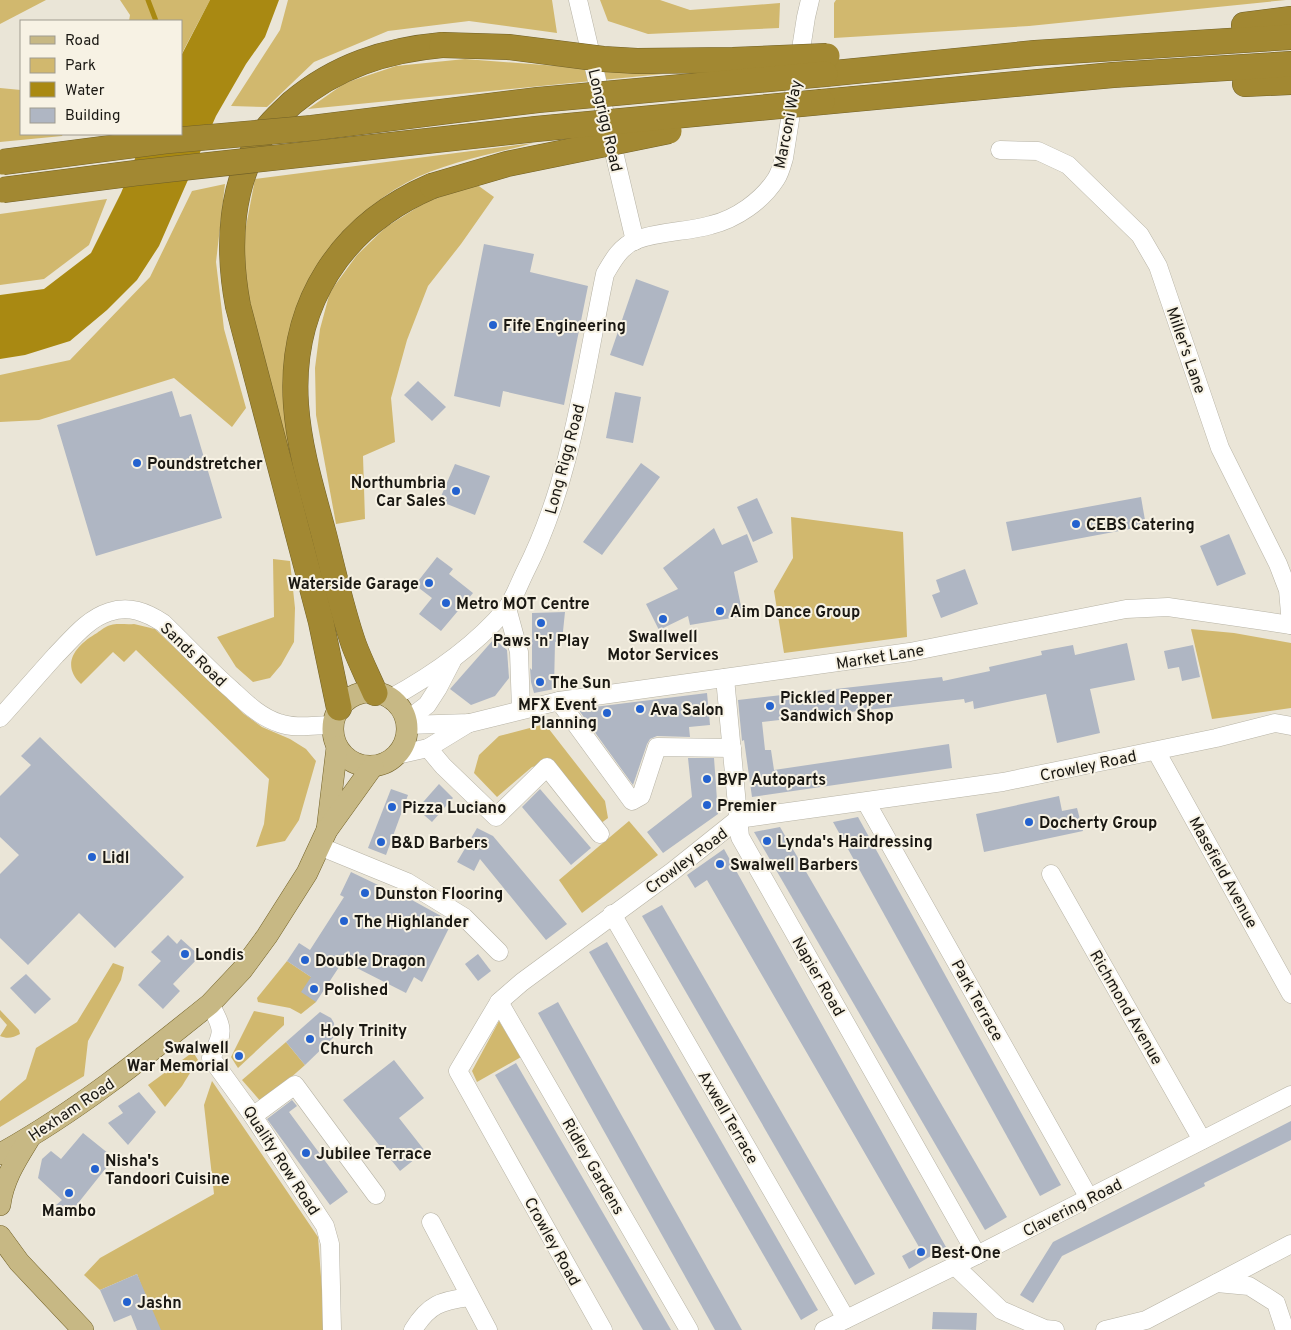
<svg xmlns="http://www.w3.org/2000/svg" width="1291" height="1330" font-family="Overpass,sans-serif">
<style>
.green{fill:#d1b86e}
.water{fill:#a98912}
.lines{fill:none;stroke-linecap:round;stroke-linejoin:round}
.stream{stroke:#a98912;stroke-width:5}
.building{fill:#afb6c3}
.minor-casing{stroke:#b7b3a5;stroke-width:19}
.major-casing{stroke:#726127;stroke-width:22}
.highway-casing{stroke:#726127;stroke-width:26}
.minor{stroke:#fff;stroke-width:18}
.major{stroke:#c7b884;stroke-width:21}
.highway{stroke:#a28832;stroke-width:25}
.highway-bridge-casing{stroke:#726127;stroke-width:26;stroke-linecap:butt}
.highway-bridge{stroke:#a28832;stroke-width:25}
.poi-dot{fill:#2462cf;stroke:#f7f2e4;stroke-width:2}
.labels{text-anchor:middle;stroke-width:4;stroke-linejoin:round;paint-order:stroke}
.street-label{font-size:16px;fill:#1a1813;stroke:#f7f2e4}
.poi-label{font-size:16px;font-weight:bold;fill:#1a1813;stroke:#f7f2e4;text-anchor:start}
</style>
<rect width="100%" height="100%" fill="#eae5d7"/>
<g class="green">
<path d="M0 0H46L0 24Z"/>
<path d="M120 0H210L181 55V21H129L130 15Z"/>
<path d="M288 0H552L557 33 469 21 388 31 314 62 267 107 231 106 280 30Z"/>
<path d="M600 0H660L690 10 780 3 779 28 648 34 608 21Z"/>
<path d="M836 0H1286L1029 26 834 38V3Z"/>
<path d="M465 59 663 74 308 109 345 83 396 66Z"/>
<path d="M0 88 21 90V134H63L62 136 0 142Z"/>
<path d="M533 143C491 155 445 162 406 183 367 204 339 236 314 272L300 485 294 488 250 323 241 253 255 179Z"/>
<path d="M225 184 216 262 224 329 246 408 232 427 174 378 39 420 0 422V375L70 360 150 277 192 191Z"/>
<path d="M476 184 494 197 461 244 428 286 407 340 391 398 395 442 363 456 365 519 336 524 316 415 315 368 320 329 330 292 357 255 386 227 426 202Z"/>
<path d="M107 199 89 245 44 279 0 285V214Z"/>
<path d="M791 517 903 532 907 637 784 653 774 591 793 558Z"/>
<path d="M273 559 290 561 295 608 294 642 281 665 270 678 253 682 236 667 217 637 274 617Z"/>
<path d="M134 624 155 629 244 714 262 727 290 739 306 749 316 761 299 820 285 841 256 847 264 824 269 779 136 650 124 662 113 652 81 684C60 664 76 645 97 633 101 630 106 626 111 625 117 623 127 625 134 624Z"/>
<path d="M1191 629 1234 633 1291 643V708L1212 719Z"/>
<path d="M545 724 605 801 608 818 600 824 554 762 532 767 497 797 474 773 479 755 499 736Z"/>
<path d="M629 821 658 855 582 913 559 880Z"/>
<path d="M287 961 311 977 316 1002 301 1014 290 1008 258 1002 257 998Z"/>
<path d="M113 963 124 967 121 980 88 1041 84 1076 0 1127V1101L26 1079 36 1048 77 1022Z"/>
<path d="M0 1010 19 1030 20 1034C13 1038 7 1039 0 1036L7 1025 0 1017Z"/>
<path d="M254 1011 284 1017V1025L238 1068 231 1057Z"/>
<path d="M499 1021 521 1057 477 1082 472 1071Z"/>
<path d="M286 1042 305 1065 262 1103 242 1080Z"/>
<path d="M193 1052 198 1060 182 1086 165 1107 148 1085Z"/>
<path d="M212 1081 318 1237 325 1330H158L137 1274 100 1290 84 1275 100 1258 214 1194 204 1105Z"/>
</g>
<path class="water" d="M210 0H279L265 37 246 64 216 116 159 246 137 280 107 310 70 341 25 355 0 359V295L44 289 91 253 121 193 145 134H181V56Z"/>
<g class="lines">
<path class="stream" d="M148 0 156 21"/>
</g>
<g class="building">
<path d="M484 244 534 254 530 272 588 286 564 405 503 391 500 407 454 396Z"/>
<path d="M636 279 669 291 643 366 610 355Z"/>
<path d="M418 381 446 407 432 421 404 395Z"/>
<path d="M172 391 180 417 191 414 222 518 96 556 57 425Z"/>
<path d="M615 392 641 397 633 443 606 438Z"/>
<path d="M641 463 660 477 602 555 583 542Z"/>
<path d="M455 464 490 476 475 515 439 501Z"/>
<path d="M1141 497 1146 526 1012 551 1006 522Z"/>
<path d="M757 498 773 533 753 542 737 507Z"/>
<path d="M714 528 722 545 747 534 758 562 734 572 743 616 690 625 688 616 659 630 646 604 678 589 663 568Z"/>
<path d="M1229 534 1246 574 1217 586 1200 546Z"/>
<path d="M437 557 453 569 449 574 473 593 441 631 419 614 432 598 415 585Z"/>
<path d="M965 569 978 604 941 618 932 595 940 592 936 580Z"/>
<path d="M565 612 562 641 555 642 554 689 534 693 531 682 530 668 532 670V613Z"/>
<path d="M494 639 507 650 509 678 495 696 471 705 450 689Z"/>
<path d="M1127 643 1135 680 1090 689 1100 733 1057 743 1046 694 974 709 973 701 965 703 964 699 762 722 765 750H771L774 770 949 744 952 768 752 797 744 740 742 741 738 700 942 677 943 681 990 671 989 667 1042 655 1041 651 1073 645 1075 655Z"/>
<path d="M1193 645 1200 677 1182 681 1179 667 1168 669 1164 651Z"/>
<path d="M707 693 710 725 689 727 690 737 657 736 650 739 647 744 633 785 578 709Z"/>
<path d="M40 737 184 877 115 948 79 913 28 965 0 938V874L19 855 0 837V796L31 765 21 756Z"/>
<path d="M688 758H714L718 814 663 853 647 832 692 797Z"/>
<path d="M439 784 453 798 432 822 417 809Z"/>
<path d="M391 789 408 795 386 855 368 848Z"/>
<path d="M540 789 591 848 571 865 522 807Z"/>
<path d="M1059 796 1062 811 1077 808 1083 831 984 852 976 814Z"/>
<path d="M858 817 1061 1185 1040 1196 833 822Z"/>
<path d="M780 827 1007 1217 985 1230 754 832Z"/>
<path d="M477 828 493 836 567 924 546 940 480 859 474 871 457 862Z"/>
<path d="M724 849 946 1247 909 1269 902 1256 919 1247 707 880 695 888 687 875Z"/>
<path d="M351 872 401 896V894L452 922 422 982 414 977 406 993 343 961 316 1002 301 992 311 977 287 961 299 943 310 950 344 897 340 895Z"/>
<path d="M662 905 875 1274 855 1285 642 916Z"/>
<path d="M168 935 177 944 181 939 200 956 173 984 180 991 163 1009 138 985 161 961 151 952Z"/>
<path d="M607 942 818 1310 801 1320 589 952Z"/>
<path d="M478 954 491 971 478 981 465 964Z"/>
<path d="M26 974 51 999 35 1014 10 988Z"/>
<path d="M558 1002 742 1330H715L538 1013Z"/>
<path d="M320 1012 331 1018 334 1023 335 1036 305 1065 286 1042Z"/>
<path d="M394 1060 424 1098 399 1118 425 1151 400 1171 343 1100Z"/>
<path d="M516 1063 671 1330H643L495 1075Z"/>
<path d="M139 1092 156 1112 128 1145 108 1123 123 1113 118 1106Z"/>
<path d="M292 1100 297 1106 289 1112 348 1192 330 1205 267 1119Z"/>
<path d="M1291 1121V1140L1204 1183 1205 1186 1062 1256 1033 1303 1020 1295 1053 1242Z"/>
<path d="M83 1133 114 1158 67 1217 56 1205 62 1200 38 1178 42 1159 51 1151 61 1159Z"/>
<path d="M137 1274 161 1330H137L131 1315 114 1322 100 1290Z"/>
<path d="M933 1312 977 1313 976 1330 932 1329Z"/>
</g>
<g class="lines">
<defs>
<g id="minor">
<path d="M578 0 635 241"/>
<path d="M1000 150 1038 151 1068 165 1140 235 1158 266 1220 448 1278 564 1288 590 1291 625"/>
<path d="M507 608 519 652 521 710"/>
<path d="M725 678 740 837 977 1255"/>
<path d="M389 699C433 675 474 647 506 609 514 599 519 584 525 572 572 480 584 374 605 274 613 260 621 246 636 240 660 231 687 232 711 225 736 219 762 201 776 179 780 173 782 165 784 158L806 17 810 0"/>
<path d="M559 701 632 801 641 796 657 747 732 748"/>
<path d="M0 718C19 697 37 676 56 655 72 639 87 619 109 612 129 605 146 612 163 623 186 645 208 669 232 690 246 703 260 717 279 723 295 729 315 725 332 725"/>
<path d="M406 721 427 705 438 688 452 661"/>
<path d="M407 725 470 723 559 701 910 652 1126 609 1168 607 1291 625"/>
<path d="M428 748 443 766 496 817 547 767 600 834"/>
<path d="M1156 751 1291 994"/>
<path d="M397 755 428 748 469 723"/>
<path d="M866 802 1089 1198"/>
<path d="M319 846 407 882 464 917 499 952"/>
<path d="M1051 874 1202 1140"/>
<path d="M612 914 846 1319"/>
<path d="M499 1002 689 1330"/>
<path d="M210 1004C224 1030 224 1032 211 1058L253 1116 325 1226 330 1244 332 1330"/>
<path d="M253 1116 295 1085 376 1195"/>
<path d="M431 1222 488 1330"/>
<path d="M955 1266 1001 1310 1045 1329 1055 1330"/>
<path d="M1217 1283 1249 1286 1276 1303 1285 1330"/>
<path d="M413 1330C429 1304 441 1301 469 1297"/>
<path d="M603 1330 458 1071 499 1002 522 982 673 871 738 819 1003 782 1216 738 1275 723 1291 726"/>
<path d="M824 1330 977 1255 1291 1095"/>
<path d="M1105 1330 1146 1320 1291 1244"/>
</g>
<g id="major">
<circle cx="370" cy="729" r="37"/>
<path d="M327 830 337 747"/>
<path d="M0 1154C76 1112 143 1058 210 1004L242 970 267 936 307 873 327 830 373 766"/>
<path d="M0 1205C3 1180 16 1160 29 1139"/>
<path d="M0 1236 19 1262 83 1330"/>
</g>
<g id="highway">
<path d="M1244 25 1291 19"/>
<path d="M825 74 1035 53 1291 37"/>
<path d="M1245 84 1291 82"/>
<path d="M822 102 1113 75 1291 64"/>
<path d="M375 693C368 677 360 661 354 645 341 608 333 569 323 531 312 490 299 448 296 405 289 304 341 225 432 186"/>
<path d="M339 708 321 622 238 306C227 248 229 181 266 130 273 120 283 112 292 103 336 66 386 50 442 45"/>
</g>
</defs>
<use href="#minor" class="minor-casing"/>
<use href="#major" class="major-casing"/>
<use href="#highway" class="highway-casing"/>
<use href="#minor" class="minor"/>
<use href="#major" class="major"/>
<use href="#highway" class="highway"/>
<defs>
<g id="highway-bridge">
<path d="M442 45 508 47 603 59 637 61 733 60 827 56"/>
<path d="M3 162 165 141 312 128 538 100 825 74"/>
<path d="M432 186 507 164 669 131"/>
<path d="M3 190 136 173 536 129 822 102"/>
</g>
</defs>
<use href="#highway-bridge" class="highway-bridge-casing"/>
<use href="#highway-bridge" class="highway-bridge"/>
</g>
<g class="poi-dot">
<circle cx="493" cy="325" r="5"/>
<circle cx="137" cy="463" r="5"/>
<circle cx="456" cy="491" r="5"/>
<circle cx="1076" cy="524" r="5"/>
<circle cx="429" cy="583" r="5"/>
<circle cx="446" cy="603" r="5"/>
<circle cx="720" cy="611" r="5"/>
<circle cx="663" cy="619" r="5"/>
<circle cx="541" cy="623" r="5"/>
<circle cx="540" cy="682" r="5"/>
<circle cx="770" cy="706" r="5"/>
<circle cx="640" cy="709" r="5"/>
<circle cx="607" cy="713" r="5"/>
<circle cx="707" cy="779" r="5"/>
<circle cx="707" cy="805" r="5"/>
<circle cx="392" cy="807" r="5"/>
<circle cx="1029" cy="822" r="5"/>
<circle cx="767" cy="841" r="5"/>
<circle cx="381" cy="842" r="5"/>
<circle cx="92" cy="857" r="5"/>
<circle cx="720" cy="864" r="5"/>
<circle cx="365" cy="893" r="5"/>
<circle cx="344" cy="921" r="5"/>
<circle cx="185" cy="954" r="5"/>
<circle cx="305" cy="960" r="5"/>
<circle cx="314" cy="989" r="5"/>
<circle cx="310" cy="1039" r="5"/>
<circle cx="239" cy="1056" r="5"/>
<circle cx="306" cy="1153" r="5"/>
<circle cx="95" cy="1169" r="5"/>
<circle cx="69" cy="1193" r="5"/>
<circle cx="921" cy="1252" r="5"/>
<circle cx="127" cy="1302" r="5"/>
</g>
<g class="labels">
<g class="street-label">
<text transform="translate(606 120) rotate(77)" y="6">Longrigg Road</text>
<text transform="translate(787 124) rotate(-79)" y="6">Marconi Way</text>
<text transform="translate(1187 350) rotate(71)" y="6">Miller's Lane</text>
<text transform="translate(564 459) rotate(-75)" y="6">Long Rigg Road</text>
<text transform="translate(194 654) rotate(44)" y="6">Sands Road</text>
<text transform="translate(880 656) rotate(-9)" y="6">Market Lane</text>
<text transform="translate(1088 765) rotate(-12)" y="6">Crowley Road</text>
<text transform="translate(686 860) rotate(-37)" y="6">Crowley Road</text>
<text transform="translate(1224 872) rotate(61)" y="6">Masefield Avenue</text>
<text transform="translate(819 976) rotate(60)" y="6">Napier Road</text>
<text transform="translate(978 1000) rotate(61)" y="6">Park Terrace</text>
<text transform="translate(1127 1007) rotate(60)" y="6">Richmond Avenue</text>
<text transform="translate(71 1109) rotate(-34)" y="6">Hexham Road</text>
<text transform="translate(729 1117) rotate(60)" y="6">Axwell Terrace</text>
<text transform="translate(282 1160) rotate(57)" y="6">Quality Row Road</text>
<text transform="translate(594 1166) rotate(60)" y="6">Ridley Gardens</text>
<text transform="translate(1072 1207) rotate(-27)" y="6">Clavering Road</text>
<text transform="translate(553 1241) rotate(61)" y="6">Crowley Road</text>
</g>
<g class="poi-label">
<text x="503" y="331">Fife Engineering</text>
<text x="147" y="469">Poundstretcher</text>
<text x="446" y="488" text-anchor="end">Northumbria<tspan x="446" dy="18">Car Sales</tspan></text>
<text x="1086" y="530">CEBS Catering</text>
<text x="419" y="589" text-anchor="end">Waterside Garage</text>
<text x="456" y="609">Metro MOT Centre</text>
<text x="730" y="617">Aim Dance Group</text>
<text x="663" y="642" text-anchor="middle">Swallwell<tspan x="663" dy="18">Motor Services</tspan></text>
<text x="541" y="646" text-anchor="middle">Paws 'n' Play</text>
<text x="550" y="688">The Sun</text>
<text x="780" y="703">Pickled Pepper<tspan x="780" dy="18">Sandwich Shop</tspan></text>
<text x="597" y="710" text-anchor="end">MFX Event<tspan x="597" dy="18">Planning</tspan></text>
<text x="650" y="715">Ava Salon</text>
<text x="717" y="785">BVP Autoparts</text>
<text x="717" y="811">Premier</text>
<text x="402" y="813">Pizza Luciano</text>
<text x="1039" y="828">Docherty Group</text>
<text x="777" y="847">Lynda's Hairdressing</text>
<text x="391" y="848">B&amp;D Barbers</text>
<text x="102" y="863">Lidl</text>
<text x="730" y="870">Swalwell Barbers</text>
<text x="375" y="899">Dunston Flooring</text>
<text x="354" y="927">The Highlander</text>
<text x="195" y="960">Londis</text>
<text x="315" y="966">Double Dragon</text>
<text x="324" y="995">Polished</text>
<text x="320" y="1036">Holy Trinity<tspan x="320" dy="18">Church</tspan></text>
<text x="229" y="1053" text-anchor="end">Swalwell<tspan x="229" dy="18">War Memorial</tspan></text>
<text x="316" y="1159">Jubilee Terrace</text>
<text x="105" y="1166">Nisha's<tspan x="105" dy="18">Tandoori Cuisine</tspan></text>
<text x="69" y="1216" text-anchor="middle">Mambo</text>
<text x="931" y="1258">Best-One</text>
<text x="137" y="1308">Jashn</text>
</g>
</g>
<rect x="20" y="20" width="162" height="115" fill="#f7f2e4" stroke="#9f9b90"/>
<rect x="30" y="36" width="25" height="8" fill="#c7b884" stroke="#9f9b90"/>
<text x="65" y="45" font-size="15" fill="#1a1813">Road</text>
<rect x="30" y="58" width="25" height="15" fill="#d1b86e" stroke="#9f9b90"/>
<text x="65" y="70" font-size="15" fill="#1a1813">Park</text>
<rect x="30" y="82" width="25" height="15" fill="#a98912" stroke="#9f9b90"/>
<text x="65" y="95" font-size="15" fill="#1a1813">Water</text>
<rect x="30" y="108" width="25" height="15" fill="#afb6c3" stroke="#9f9b90"/>
<text x="65" y="120" font-size="15" fill="#1a1813">Building</text>
</svg>
